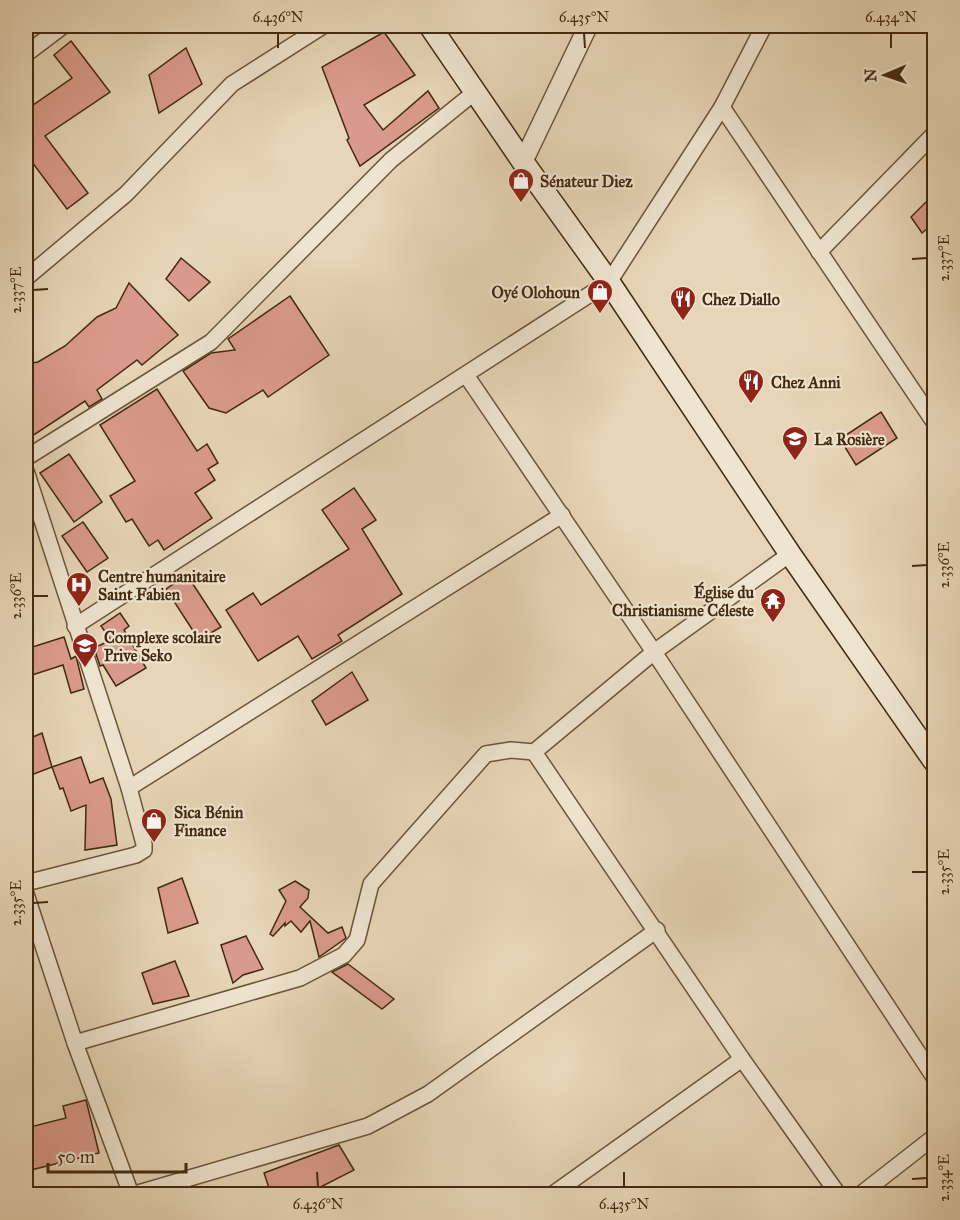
<svg xmlns="http://www.w3.org/2000/svg" width="960" height="1220" font-family="'IM FELL Great Primer',serif">
<style>
.building{fill:#da9a8b;stroke:#432a0f;stroke-width:1.5}
.lines{fill:none;stroke-linecap:round;stroke-linejoin:round}
.minor-casing{stroke:#6c5539;stroke-width:18}
.tertiary-casing{stroke:#6c5539;stroke-width:21}
.secondary-casing{stroke:#432a0f;stroke-width:24}
.minor{stroke:#efe4d0;stroke-width:15}
.tertiary{stroke:#efe4d0;stroke-width:18}
.secondary{stroke:#efe4d0;stroke-width:21}
.ticks{fill:none;stroke:#432a0f;stroke-width:2}
.labels{text-anchor:middle;stroke-width:4.5;stroke-linejoin:round;paint-order:stroke}
.poi-label{font-size:16px;font-weight:bold;fill:#432a0f;stroke:#efe4d0;text-anchor:start}
.neatline{fill:none;stroke:#432a0f;stroke-width:2}
.ticks-label{font-size:15px;text-anchor:middle;fill:#432a0f}
</style>
<rect width="100%" height="100%" fill="#e6d5b6"/>
<filter id="stains"><feTurbulence type="fractalNoise" baseFrequency=".00333" numOctaves="4"/><feColorMatrix values="0 0 0 0 .2 0 0 0 0 .09 0 0 0 0 .02 0 0 0 .5 -.17"/></filter>
<radialGradient id="worn" r=".72"><stop offset=".6" stop-color="#630" stop-opacity="0"/><stop offset="1" stop-color="#630" stop-opacity=".3"/></radialGradient>
<g class="building">
<path d="M384 32 415 75 364 105 383 130 428 91 439 108 360 166 347 140 349 138 322 67Z"/>
<path d="M71 41 110 92 45 136 88 193 67 209 26 154V110L72 78 54 55Z"/>
<path d="M186 48 202 84 159 113 149 75Z"/>
<path d="M934 194V223L922 233 911 217Z"/>
<path d="M181 258 210 282 189 301 166 279Z"/>
<path d="M129 283 178 335 142 365 137 360 97 390 102 399 89 407 85 401 26 440V364L38 362 65 346 97 317 116 308Z"/>
<path d="M290 296 329 355 268 397 263 390 226 413 209 408 183 371 211 353 235 350 228 339Z"/>
<path d="M157 389 197 451 207 444 218 463 208 469 215 480 195 493 212 518 164 550 158 540 149 546 132 519 126 522 110 496 135 481 100 425Z"/>
<path d="M881 412 897 438 856 465 840 439Z"/>
<path d="M69 454 102 502 74 522 40 473Z"/>
<path d="M354 488 376 520 362 529 402 594 338 635 342 641 312 659 298 636 258 661 226 610 253 593 261 605 349 549 322 510Z"/>
<path d="M83 522 108 558 87 572 62 536Z"/>
<path d="M187 575 221 627 199 640 166 589Z"/>
<path d="M120 613 129 626 124 630 146 668 116 686 103 665 100 666 94 648 111 640 101 626Z"/>
<path d="M64 637 71 659 76 656 84 689 71 693 63 665 26 677V649Z"/>
<path d="M352 672 368 700 326 725 312 701Z"/>
<path d="M42 733 52 767 26 777V740Z"/>
<path d="M81 757 90 783 103 778 111 799 117 845 85 850 86 805 71 811 63 788 60 789 52 767Z"/>
<path d="M182 878 198 923 168 933 158 888Z"/>
<path d="M295 881 309 890 308 898 300 907 328 933 342 927 346 938 319 957 310 921 301 932 291 921 285 926V923L273 936 270 934 286 901 279 890Z"/>
<path d="M246 936 263 969 243 975 233 983 221 945Z"/>
<path d="M175 961 189 996 153 1004 142 973Z"/>
<path d="M348 964 394 999 382 1009 332 972Z"/>
<path d="M86 1100 99 1153 31 1170 26 1146V1128L66 1118 63 1106Z"/>
<path d="M339 1145 354 1170 307 1194H271L264 1173Z"/>
</g>
<g class="lines">
<defs>
<g id="minor">
<path d="M26 54 63 26"/>
<path d="M722 107 934 422"/>
<path d="M819 252 934 134"/>
<path d="M26 278 126 194 232 84 323 26"/>
<path d="M466 375 654 652 934 1077"/>
<path d="M26 458 211 342 391 160 475 92"/>
<path d="M26 471 129 788 144 844V850L136 855 26 883"/>
<path d="M75 626 609 282 722 107 764 26"/>
<path d="M534 752 742 1059 838 1194"/>
<path d="M129 788 562 515"/>
<path d="M26 894 75 1043 131 1194"/>
<path d="M75 1043 300 978 344 955 357 940 371 884 486 754 511 750 534 752 654 652 790 554"/>
<path d="M135 1194 368 1126 428 1094 657 930"/>
<path d="M553 1194 742 1059"/>
<path d="M861 1194 934 1137"/>
</g>
<path id="tertiary" d="M523 162 588 26"/>
<path id="secondary" d="M430 26 523 162 609 282 790 554 934 761"/>
</defs>
<use href="#minor" class="minor-casing"/>
<use href="#tertiary" class="tertiary-casing"/>
<use href="#secondary" class="secondary-casing"/>
<use href="#minor" class="minor"/>
<use href="#tertiary" class="tertiary"/>
<use href="#secondary" class="secondary"/>
</g>
<path class="ticks" d="M278 33V48M584 33 585 48M891 33V48M912 259 927 258M33 290 48 289M912 566 927 565M33 596H48M912 872H927M33 903 48 902M317 1172 318 1187M624 1172V1187M912 1179 927 1178"/>
<defs>
<symbol id="shop-pin" viewBox="-11 -11 22 30"><path d="M0 17L-7.5 6A9.5 9.5 0 1 1 7.5 6Z" fill="#8f2418" stroke="#efe4d0"/><path d="M-5-2.5h2.3a2.7 3.5 0 0 1 5.4 0H5L5.5 6h-11ZM-1.5-2.5h3a1.5 2.3 0 0 0-3 0Z" fill="#fff"/></symbol>
<symbol id="restaurant-pin" viewBox="-11 -11 22 30"><path d="M0 17L-7.5 6A9.5 9.5 0 1 1 7.5 6Z" fill="#8f2418" stroke="#efe4d0"/><path d="M-5-6h1v4h1v-4h1v4h1v-4h1v5L-1.5 .5V6h-2V.5L-5-1ZM5-6V6H3V1.5H1.5Q1.5-4 5-6Z" fill="#fff"/></symbol>
<symbol id="school-pin" viewBox="-11 -11 22 30"><path d="M0 17L-7.5 6A9.5 9.5 0 1 1 7.5 6Z" fill="#8f2418" stroke="#efe4d0"/><path d="M0-5L7-2L0 1L-7-2ZM-4 1L0 2.5L4 1V4Q0 6-4 4Z" fill="#fff"/></symbol>
<symbol id="hospital-pin" viewBox="-11 -11 22 30"><path d="M0 17L-7.5 6A9.5 9.5 0 1 1 7.5 6Z" fill="#8f2418" stroke="#efe4d0"/><path d="M-5-5h3v3.5h4V-5h3V5h-3V1.5h-4V5h-3Z" fill="#fff"/></symbol>
<symbol id="temple-pin" viewBox="-11 -11 22 30"><path d="M0 17L-7.5 6A9.5 9.5 0 1 1 7.5 6Z" fill="#8f2418" stroke="#efe4d0"/><path d="M0-6L5-2H3V0L6.5 2.5H4V6H1.5V3h-3V6H-4V2.5H-6.5L-3 0V-2H-5Z" fill="#fff"/></symbol>
</defs>
<g fill-rule="evenodd">
<use href="#shop-pin" x="506" y="166" width="30" height="40"/>
<use href="#shop-pin" x="585" y="277" width="30" height="40"/>
<use href="#restaurant-pin" x="668" y="284" width="30" height="40"/>
<use href="#restaurant-pin" x="736" y="367" width="30" height="40"/>
<use href="#school-pin" x="780" y="424" width="30" height="40"/>
<use href="#hospital-pin" x="64" y="570" width="30" height="40"/>
<use href="#temple-pin" x="758" y="586" width="30" height="40"/>
<use href="#school-pin" x="70" y="631" width="30" height="40"/>
<use href="#shop-pin" x="139" y="806" width="30" height="40"/>
</g>
<g class="labels">
<g class="poi-label">
<text x="540" y="187">Sénateur Diez</text>
<text x="580" y="298" text-anchor="end">Oyé Olohoun</text>
<text x="702" y="305">Chez Diallo</text>
<text x="771" y="388">Chez Anni</text>
<text x="814" y="445">La Rosière</text>
<text x="98" y="582">Centre humanitaire<tspan x="98" dy="18">Saint Fabien</tspan></text>
<text x="754" y="598" text-anchor="end">Église du<tspan x="754" dy="18">Christianisme Céleste</tspan></text>
<text x="104" y="643">Complexe scolaire<tspan x="104" dy="18">Prive Seko</tspan></text>
<text x="174" y="818">Sica Bénin<tspan x="174" dy="18">Finance</tspan></text>
</g>
</g>
<rect width="960" height="1220" fill="none" stroke="#e6d5b6" stroke-width="66"/>
<g transform="translate(885 75) rotate(268)" stroke="#efe4d0" stroke-width="4.5" paint-order="stroke">
<path d="M0-4.5L10 22L0 15L-10 22Z" fill="#432a0f"/>
<text y="-9" font-size="16" font-weight="bold" text-anchor="middle" fill="#432a0f">N</text>
</g>
<path d="M48 1163v9h138v-9" fill="none" stroke="#432a0f" stroke-width="3"/>
<text x="57" y="1163" font-size="18" fill="#432a0f" stroke="#efe4d0" stroke-width="4.5" paint-order="stroke">50 m</text>
<rect x="33" y="33" width="894" height="1154" class="neatline"/>
<g class="ticks-label">
<text x="278" y="22">6.436°N</text>
<text x="584" y="22">6.435°N</text>
<text x="891" y="22">6.434°N</text>
<text transform="translate(944 258) rotate(-90)" y="5">2.337°E</text>
<text transform="translate(16 290) rotate(-90)" y="5">2.337°E</text>
<text transform="translate(944 565) rotate(-90)" y="5">2.336°E</text>
<text transform="translate(16 596) rotate(-90)" y="5">2.336°E</text>
<text transform="translate(944 872) rotate(-90)" y="5">2.335°E</text>
<text transform="translate(16 903) rotate(-90)" y="5">2.335°E</text>
<text transform="translate(944 1178) rotate(-90)" y="5">2.334°E</text>
<text x="318" y="1209">6.436°N</text>
<text x="624" y="1209">6.435°N</text>
</g>
<rect width="100%" height="100%" filter="url(#stains)"/>
<rect width="100%" height="100%" fill="url(#worn)"/>
</svg>
